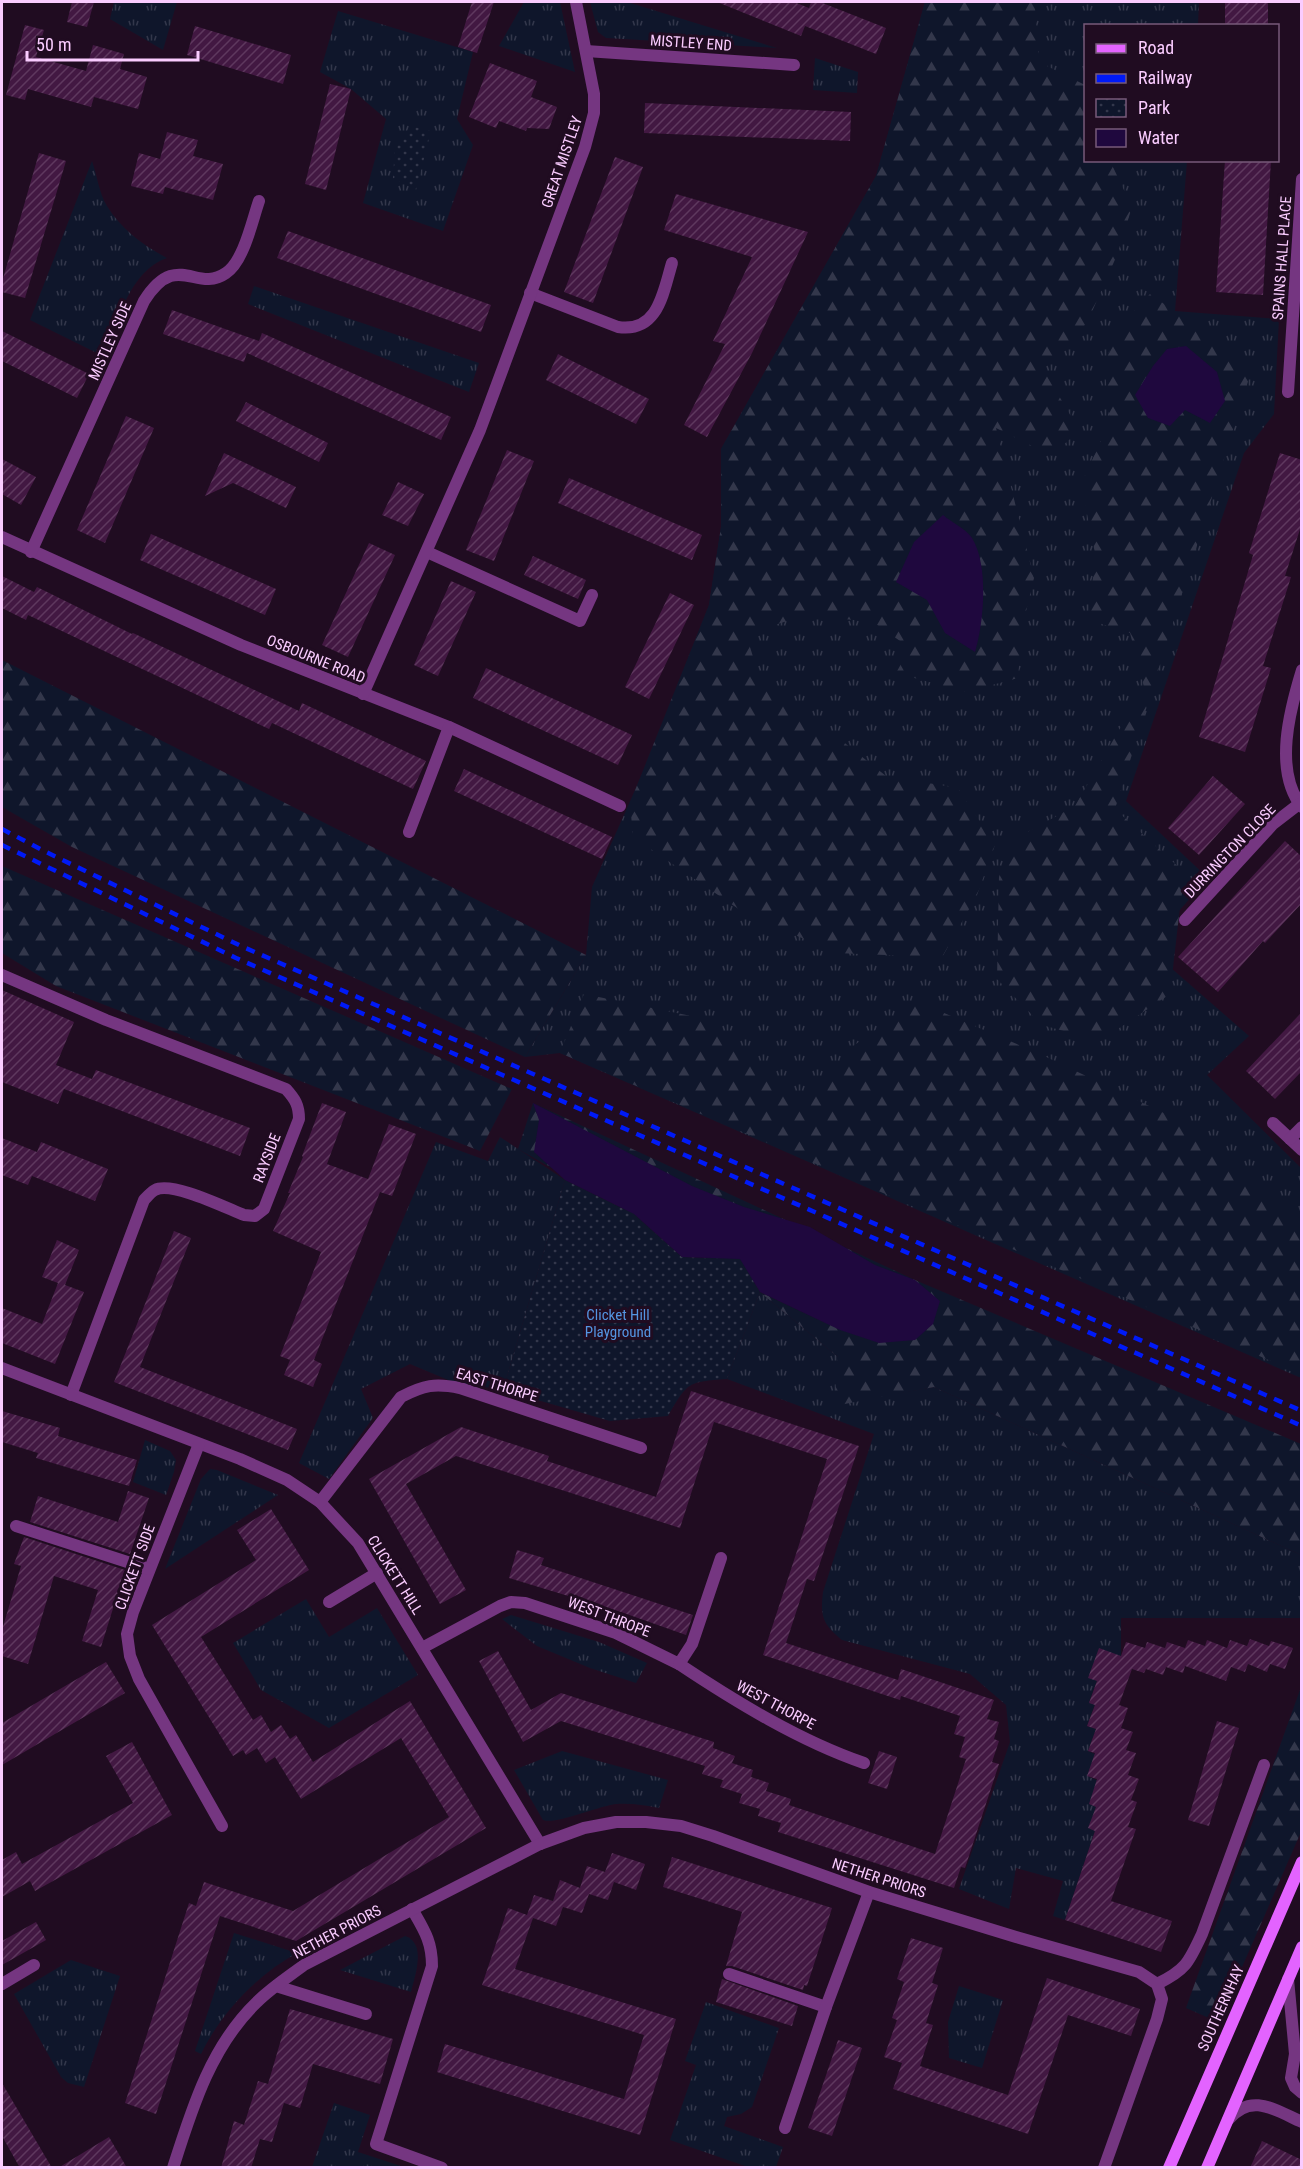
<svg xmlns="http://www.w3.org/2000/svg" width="1303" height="2169" font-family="'Roboto Condensed',sans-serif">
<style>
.grass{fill:url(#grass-tufts)}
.forest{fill:url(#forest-firs)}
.park{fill:url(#park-dots)}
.water{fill:#1f083e}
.building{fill:url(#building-hatch)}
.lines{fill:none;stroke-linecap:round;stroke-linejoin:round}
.street{stroke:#753681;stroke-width:12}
.secondary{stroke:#e363ff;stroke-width:12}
.rail{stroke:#001af7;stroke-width:4.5;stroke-dasharray:9 8;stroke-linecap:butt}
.labels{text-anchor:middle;stroke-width:6;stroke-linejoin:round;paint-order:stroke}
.street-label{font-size:15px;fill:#faccff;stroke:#200c21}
.park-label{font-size:15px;fill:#5495e2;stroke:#200c21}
</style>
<defs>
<pattern id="grass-tufts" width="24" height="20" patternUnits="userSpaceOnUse" patternTransform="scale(1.5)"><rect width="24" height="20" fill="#0f162b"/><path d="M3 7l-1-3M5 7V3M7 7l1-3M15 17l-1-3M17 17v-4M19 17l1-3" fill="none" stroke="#33374b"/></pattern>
<pattern id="forest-firs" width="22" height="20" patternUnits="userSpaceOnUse" patternTransform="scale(1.5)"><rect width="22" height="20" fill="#0f162b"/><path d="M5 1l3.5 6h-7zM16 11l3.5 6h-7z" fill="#33374b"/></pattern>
<pattern id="park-dots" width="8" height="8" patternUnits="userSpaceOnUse" patternTransform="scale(1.5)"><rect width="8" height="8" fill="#0f162b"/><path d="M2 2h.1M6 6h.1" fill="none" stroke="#33374b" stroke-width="1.8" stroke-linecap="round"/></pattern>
<pattern id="building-hatch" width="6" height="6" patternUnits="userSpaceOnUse" patternTransform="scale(1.5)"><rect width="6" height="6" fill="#421842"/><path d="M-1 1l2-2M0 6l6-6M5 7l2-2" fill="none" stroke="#5e385e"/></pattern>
</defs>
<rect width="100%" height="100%" fill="#200c21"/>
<g class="grass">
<path d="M114 2H177L163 50 110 19Z"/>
<path d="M524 2H560L575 72 499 46Z"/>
<path d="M590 2H627L777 48 606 38 598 32Z"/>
<path d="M925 2H1199L1198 25 1086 26V160L1187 161 1175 311 1279 319 1274 414 1244 453 1126 801 1208 878 1147 947 1249 1036 1207 1075 1301 1168V1378L560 1053 525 1057 586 955 592 887 647 763 709 605 721 527V449L876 176Z"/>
<path d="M338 11 473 52 457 119 473 145 443 231 363 203 386 119 351 89 320 72Z"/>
<path d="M815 58 858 72 857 93 813 90Z"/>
<path d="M92 161C97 175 99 193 107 206 121 229 144 246 167 258 129 271 118 322 103 356L30 320Z"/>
<path d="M254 286 479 363 469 392 248 304Z"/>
<path d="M500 1137 565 1180 503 1390 453 1382 410 1364 361 1389 373 1418 329 1479 299 1463 436 1142 488 1161Z"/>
<path d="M760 1292 838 1357 888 1395 934 1387 1301 1555V1618H1121V1656L1097 1681 1089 1702 1095 1704 1087 1726 1096 1729 1088 1751 1097 1755 1089 1777 1097 1780 1096 1807 1089 1828 1095 1831 1065 1920 1053 1916 1063 1881 1016 1868 1009 1909 959 1889 1010 1742 1006 1705 970 1674 842 1640C823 1624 820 1617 823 1592L874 1434 727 1379Z"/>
<path d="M145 1440 170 1451 176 1460 174 1472 166 1495 133 1482Z"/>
<path d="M210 1469 217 1470 278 1495 165 1569 201 1479Z"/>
<path d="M306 1599 329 1637 377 1608 418 1675 329 1728 261 1690 233 1643Z"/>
<path d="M511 1615 599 1642 647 1663 636 1683 590 1668 537 1646 502 1619Z"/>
<path d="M562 1751 668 1780 659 1808C645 1805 630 1803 616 1804 599 1806 555 1825 543 1820L514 1770Z"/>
<path d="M234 1933 297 1953C257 1975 221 2013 201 2054L195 2051Z"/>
<path d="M405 1936C427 1943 415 1976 411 1992L340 1970Z"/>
<path d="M71 1960 120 1976 84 2087 68 2083 61 2077 14 1994Z"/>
<path d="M959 1986 1003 2000 982 2068 949 2058 948 2022Z"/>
<path d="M706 2002 779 2028 752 2107 741 2114 727 2117 724 2126 783 2147 776 2167H748L670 2140 696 2065 685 2061Z"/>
<path d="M334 2103 370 2115 358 2152 404 2167H312Z"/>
</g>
<g class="forest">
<path d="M925 2H1058L1035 7 1039 62 1085 85 1086 160 1114 161 1112 165 1132 207 1117 255 1087 323 1042 367 1079 430 1052 456 996 428 1034 578 1022 628 1018 678 966 692 896 673 910 648 873 622 806 615 746 634 762 686 841 740 886 776 958 788 995 845 977 895 940 961 910 956 836 953 743 912 633 837 630 803 709 605 721 527V449L876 176Z"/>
<path d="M1150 294 1204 332 1250 375 1115 809 1184 872 1170 994 1100 1041 1042 1025 997 979 999 877 1011 841 1075 806 1144 687 1130 633 1089 620 1095 553 1081 484 1110 421 1104 362 1124 322Z"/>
<path d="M2 660 586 955 525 1057 72 847 2 807Z"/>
<path d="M2 866 512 1089 480 1151 56 986 2 953Z"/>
<path d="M584 994 701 1018 808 1105 849 1049 916 1001 1040 1054 1166 1114 1270 1198 1301 1229V1374L560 1053Z"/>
<path d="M533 1103 915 1280 1301 1444V1555L934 1387 834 1406 838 1357 760 1292 828 1324 518 1149Z"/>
<path d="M1301 1687V1832L1218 2022 1186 2008Z"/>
</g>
<g class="park">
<path d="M411 126 431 131 416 190 393 178 395 147Z"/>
<path d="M565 1180 634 1214 682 1257 740 1259 760 1292 727 1379C687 1382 688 1382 668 1416L610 1421 503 1390Z"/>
</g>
<g class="water">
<path d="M1186 346 1217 372 1225 401 1210 423 1185 410 1170 426 1148 418 1135 395 1153 366 1167 349Z"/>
<path d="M943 515C951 522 966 529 972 538 989 565 984 623 975 652L945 633 927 600 896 582 914 542Z"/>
<path d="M533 1103 692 1186 744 1207 810 1227 875 1265 915 1280 940 1301 933 1324 915 1340 879 1343 840 1330 760 1292 740 1259 682 1257 634 1214 565 1180 534 1152 539 1120Z"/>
</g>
<g class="building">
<path d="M72 2H94L87 27 67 22Z"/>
<path d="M472 2H494L477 53 458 47Z"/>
<path d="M717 2H794L809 8 811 2H820L886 28 876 54 805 26 801 36Z"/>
<rect x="1225" y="2" width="43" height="24"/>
<path d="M25 25 44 30 36 57 86 71 93 45 124 54 120 69 147 77 138 109 94 97 91 107 28 89 25 100 6 95Z"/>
<path d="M195 26 291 55 283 84 187 55Z"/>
<path d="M490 63 537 81 531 97 557 107 549 129 527 128 526 131 499 121 496 128 469 117Z"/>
<path d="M330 84 351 89 326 190 305 184Z"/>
<path d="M645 103 851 112 850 141 644 133Z"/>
<path d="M167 132 198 140 193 156 223 164 213 200 165 187 163 194 131 186 139 153 160 159Z"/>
<path d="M39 153 66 161 25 298 2 292V282Z"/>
<path d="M615 157 643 167 593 303 564 292Z"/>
<path d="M1225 160H1271L1263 295 1216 292Z"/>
<path d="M676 194 808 232 752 353 707 437 684 425 725 344 713 341 752 257 664 230Z"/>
<path d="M288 231 491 305 481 332 277 258Z"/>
<path d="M172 310 259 341 262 333 451 417 441 440 247 353 244 362 163 334Z"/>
<path d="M2 331 89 374 77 398 2 361Z"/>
<path d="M558 354 649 399 636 424 546 380Z"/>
<path d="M246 402 328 443 319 462 236 421Z"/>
<path d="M126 416 154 428 105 543 77 530Z"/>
<path d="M507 450 534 461 494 561 466 550Z"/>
<path d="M224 453 296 487 286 508 233 483 205 496Z"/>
<path d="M1280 453 1302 460V523L1285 576 1291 577 1263 666 1271 668 1245 752 1199 737 1253 555 1249 553Z"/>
<path d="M2 459 36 477 21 505 2 494Z"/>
<path d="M569 478 702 535 692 560 558 503Z"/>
<path d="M398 482 424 494 408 526 382 515Z"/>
<path d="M151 534 276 589 265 615 140 560Z"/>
<path d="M369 543 395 555 348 657 322 645Z"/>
<path d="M533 556 586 580 578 599 524 575Z"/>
<path d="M2 576 34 592 37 587 132 634 133 633 299 711 302 703 426 761 413 789 272 723 269 729 28 615 26 620 2 608Z"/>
<path d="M451 581 476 592 438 676 414 665Z"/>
<path d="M670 593 694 605 649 699 625 687Z"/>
<path d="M486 668 632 735 618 765 473 698Z"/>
<path d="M464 769 612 837 602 859 454 791Z"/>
<path d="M1213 776 1245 804 1199 855 1168 828Z"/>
<path d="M1285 841 1302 857V903L1265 943 1263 941 1218 992 1178 957Z"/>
<path d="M2 990 74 1022 56 1065 92 1079 96 1070 250 1128 240 1156 64 1089 58 1104 2 1082Z"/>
<path d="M1302 1012V1071L1275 1099 1246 1071Z"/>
<path d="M322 1103 346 1112 327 1164 368 1179 389 1124 416 1134 392 1196 380 1192 314 1360 322 1364 313 1387 284 1375 290 1360 280 1356 321 1252 273 1231 290 1193H288L303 1157 302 1156Z"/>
<path d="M2 1138 37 1152 41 1142 108 1169 95 1201 32 1176 28 1185 2 1175Z"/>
<path d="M174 1231 191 1238 140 1367 297 1429 288 1450 114 1382Z"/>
<path d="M57 1240 79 1250 65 1285 84 1292 55 1364 2 1343V1308L42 1324 58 1283 42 1277Z"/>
<path d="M691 1391 859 1446 814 1581 807 1579 786 1643 898 1680 901 1669 994 1700 987 1719 999 1722 994 1739 999 1741 992 1762 999 1764 965 1868 961 1867 954 1888 778 1832 781 1823 758 1816 760 1809 739 1803 742 1794 720 1787 723 1780 702 1774 705 1766 561 1721 523 1742 479 1661 498 1651 531 1710 561 1693 714 1742 713 1748 735 1756 732 1763 753 1770 751 1777 769 1783 766 1791 791 1799 789 1805 935 1854 966 1759 959 1757 965 1737 954 1734 960 1716 901 1696 900 1700 763 1655 827 1459 714 1422 680 1528 456 1456 406 1484 466 1590 440 1604 369 1479 461 1427 549 1456 547 1461 656 1497Z"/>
<path d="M2 1411 60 1428 58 1436 137 1460 129 1486 36 1458 38 1453 2 1442Z"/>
<path d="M128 1491 149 1498 130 1554 30 1522 38 1496 118 1522Z"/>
<path d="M271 1509 309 1570 201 1637 253 1720 261 1715 271 1732 281 1725 290 1739 296 1735 313 1762 410 1701 486 1828 296 1941 220 1916 156 2114 125 2103 189 1903 196 1906 204 1882 293 1911 449 1817 401 1738 301 1799 275 1757 266 1763 257 1748 246 1755 243 1750 233 1756 152 1625 256 1560 237 1530Z"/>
<path d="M24 1537 125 1570 101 1647 82 1641 98 1590 54 1576 28 1664 2 1656V1630L21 1566 14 1564Z"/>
<path d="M517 1550 544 1558 541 1565 693 1615 686 1635 621 1612 509 1578Z"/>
<path d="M1250 1639 1269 1646 1271 1641 1293 1648 1285 1669 1270 1664 1267 1672 1248 1664 1245 1672 1231 1667 1226 1681 1185 1666 1183 1673 1166 1667 1163 1675 1146 1669 1144 1673 1132 1669 1119 1705 1128 1708 1121 1728 1133 1732 1126 1750 1136 1753 1128 1775 1139 1779 1131 1800 1137 1802 1128 1827 1136 1829 1111 1901 1172 1921 1161 1952 1065 1920 1095 1831 1088 1828 1096 1807 1089 1804 1097 1779 1087 1776 1095 1753 1088 1751 1096 1729 1087 1726 1095 1705 1089 1703 1097 1681 1088 1678 1099 1648 1121 1656 1126 1642 1145 1648 1147 1642 1165 1648 1167 1642 1185 1648 1188 1640 1205 1646 1207 1640 1227 1648 1230 1640 1247 1646Z"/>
<path d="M106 1662 125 1693 2 1765V1723Z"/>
<path d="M1217 1721 1239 1728 1209 1826 1188 1820Z"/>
<path d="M132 1742 172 1815 35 1891 30 1881 2 1897V1860L16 1852 22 1864 133 1803 106 1756Z"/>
<path d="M879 1751 897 1757 887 1789 868 1783Z"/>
<path d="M612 1853 645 1864 636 1890 614 1882 608 1900 589 1894 582 1913 563 1907 556 1926 533 1918 515 1969 676 2019 640 2135 437 2072 445 2044 624 2099 644 2035 482 1985 508 1908 527 1915 534 1895 553 1901 560 1880 580 1888 587 1866 605 1872Z"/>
<path d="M672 1857 832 1908 807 1986 804 1985 803 1990 732 1966H726L742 1912 663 1887Z"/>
<path d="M36 1922 46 1940 2 1965V1941Z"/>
<path d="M911 1938 943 1948 932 1983 938 1985 926 2023 933 2025 920 2066 1008 2095 1047 1978 1140 2009 1131 2036 1068 2015 1028 2134 893 2089 902 2063 884 2057 897 2020 892 2018 904 1982 897 1979Z"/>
<path d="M722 1979 798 2006 792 2026 716 2002Z"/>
<path d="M290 2009 393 2039 380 2084 313 2064 300 2108 284 2103 272 2142 260 2139 251 2168H221L234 2121 244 2125 258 2081 268 2084Z"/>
<path d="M838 2040 862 2048 832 2136 808 2128Z"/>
<path d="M2 2083 52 2168H20L2 2136Z"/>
<path d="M109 2137 127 2168H58Z"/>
<path d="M1262 2141 1302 2160V2168H1250Z"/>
</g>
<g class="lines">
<g class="street">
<path d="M586 51 794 65"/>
<path d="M530 293 618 327C658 333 663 293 672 263"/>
<path d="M1288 392 1302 179"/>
<path d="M2 537 241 645 449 727 620 806"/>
<path d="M31 552 144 301C177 249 196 294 226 273 244 261 252 221 259 201"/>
<path d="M427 552 580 621 592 595"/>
<path d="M1302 670C1290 709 1273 771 1302 807"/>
<path d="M363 694 480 430 585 147 594 113V94L576 2"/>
<path d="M409 832 449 727"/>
<path d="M1185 920 1273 824 1299 804"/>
<path d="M2 975 106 1020 286 1089C295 1099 299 1105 299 1119L264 1209 255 1216 244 1215C226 1208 172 1181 155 1190 151 1192 147 1197 144 1200L71 1395"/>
<path d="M1273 1123 1302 1150"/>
<path d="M1290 1139 1302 1127"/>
<path d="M2 1368 240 1459 287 1480 320 1502 358 1543 540 1844"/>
<path d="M199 1444 133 1612 127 1634 130 1656 139 1679 222 1826"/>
<path d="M320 1502 401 1397C424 1385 435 1383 460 1388L641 1448"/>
<path d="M16 1526 149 1569"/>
<path d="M329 1602 377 1573"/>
<path d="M422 1648 500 1606 511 1602 525 1603 616 1633 679 1664 692 1644 721 1558"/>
<path d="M679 1664C736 1702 800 1741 864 1763"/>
<path d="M412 1909C424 1930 432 1941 432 1966L376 2144 442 2168"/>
<path d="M729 1974 826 2007"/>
<path d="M1288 1979 1295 2054 1291 2078 1295 2087 1302 2093"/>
<path d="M2 1984 34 1965"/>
<path d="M1157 1984C1186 1970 1189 1962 1202 1934L1264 1765"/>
<path d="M276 1986 366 2014"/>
<path d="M1228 2120C1251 2092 1275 2110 1302 2122"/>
<path d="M785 2128 826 2007 869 1892"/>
<path d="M173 2168C192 2108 211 2046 257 2002 271 1988 288 1977 304 1965L540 1844 584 1828 616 1822H646L681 1826 713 1836 869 1892 1016 1937 1139 1972 1157 1984 1162 1999 1157 2019 1104 2168"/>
</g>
<g class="secondary">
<path d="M1169 2168 1302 1862"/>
<path d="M1207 2168 1302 1947"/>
</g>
<g class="rail">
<path d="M2 829 46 852 241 946 1302 1411"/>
<path d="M2 845 236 958 1302 1426"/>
</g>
</g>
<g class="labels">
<g class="street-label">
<text transform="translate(691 43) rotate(4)" y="5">MISTLEY END</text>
<text transform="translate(562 162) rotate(-71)" y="5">GREAT MISTLEY</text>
<text transform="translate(1282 258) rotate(-86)" y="5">SPAINS HALL PLACE</text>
<text transform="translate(110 341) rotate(-66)" y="5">MISTLEY SIDE</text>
<text transform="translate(316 659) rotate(22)" y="5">OSBOURNE ROAD</text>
<text transform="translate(1230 851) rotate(-46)" y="5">DURRINGTON CLOSE</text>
<text transform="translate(267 1158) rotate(-69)" y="5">RAYSIDE</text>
<text transform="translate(497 1385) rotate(17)" y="5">EAST THORPE</text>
<text transform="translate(135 1567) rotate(-70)" y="5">CLICKETT SIDE</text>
<text transform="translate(395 1575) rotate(58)" y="5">CLICKETT HILL</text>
<text transform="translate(609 1617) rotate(21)" y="5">WEST THROPE</text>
<text transform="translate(776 1705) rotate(28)" y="5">WEST THORPE</text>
<text transform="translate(879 1878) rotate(18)" y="5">NETHER PRIORS</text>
<text transform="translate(337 1932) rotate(-28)" y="5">NETHER PRIORS</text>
<text transform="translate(1221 2008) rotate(-66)" y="5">SOUTHERNHAY</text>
</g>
<g class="park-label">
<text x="618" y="1320">Clicket Hill<tspan x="618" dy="17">Playground</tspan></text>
</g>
</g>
<rect width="1303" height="2169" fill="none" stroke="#faccff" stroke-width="6"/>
<rect x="1084" y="24" width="195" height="138" fill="#200c21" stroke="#77597a" stroke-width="1.5"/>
<rect x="1096" y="44" width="30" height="9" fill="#e363ff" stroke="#77597a" stroke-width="1.5"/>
<text x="1138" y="54" font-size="18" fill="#faccff">Road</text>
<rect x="1096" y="74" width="30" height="9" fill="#001af7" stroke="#77597a" stroke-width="1.5"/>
<text x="1138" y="84" font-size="18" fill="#faccff">Railway</text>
<rect x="1096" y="99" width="30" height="18" fill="url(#park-dots)" stroke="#77597a" stroke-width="1.5"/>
<text x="1138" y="114" font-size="18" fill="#faccff">Park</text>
<rect x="1096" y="129" width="30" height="18" fill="#1f083e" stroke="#77597a" stroke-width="1.5"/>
<text x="1138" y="144" font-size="18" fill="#faccff">Water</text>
<path d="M27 51v9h171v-9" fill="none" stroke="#faccff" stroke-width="3"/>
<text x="36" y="51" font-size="18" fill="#faccff" stroke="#200c21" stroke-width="4.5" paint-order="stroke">50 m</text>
</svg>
